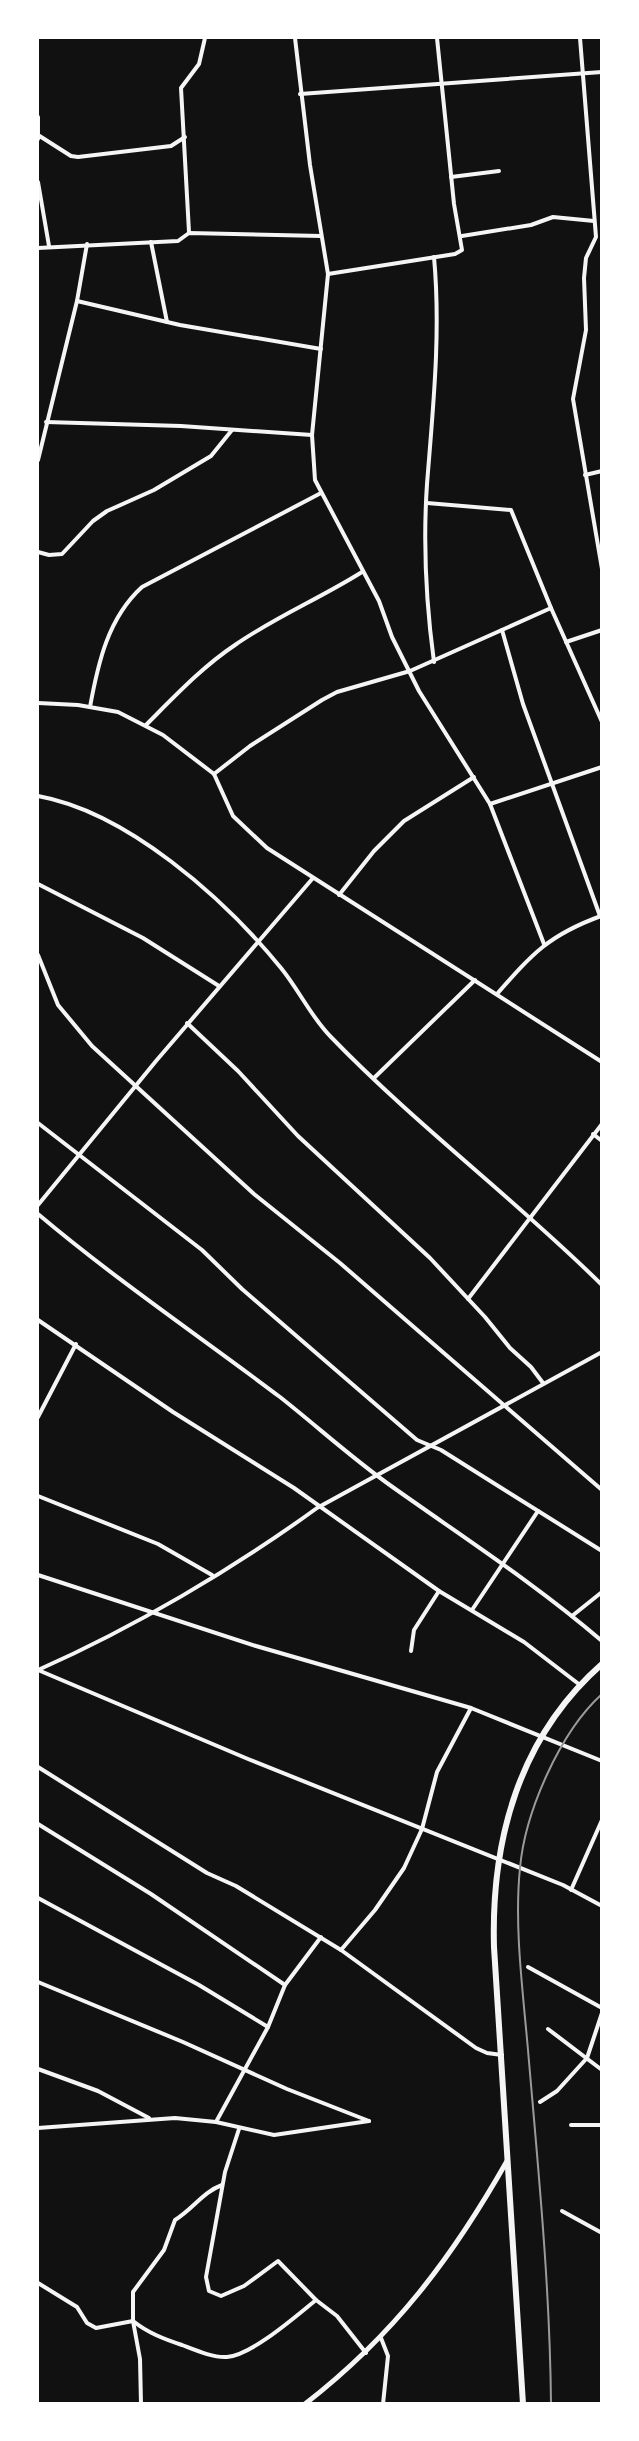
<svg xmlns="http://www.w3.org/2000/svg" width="639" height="2441" font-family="Quicksand,sans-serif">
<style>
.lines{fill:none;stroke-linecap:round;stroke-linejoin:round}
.minor{stroke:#f5f5f5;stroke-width:4}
.tertiary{stroke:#f5f5f5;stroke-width:5}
.secondary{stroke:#f5f5f5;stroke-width:6}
.rail{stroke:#9a9a9a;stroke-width:2}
</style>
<rect width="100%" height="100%" fill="#111"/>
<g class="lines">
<g class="minor">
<path d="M295 38 310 165 328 274 312 435 315 480 379 601 392 637 419 691 490 804 544 944"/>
<path d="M580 38 596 237 586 258 584 278 586 330 573 399 602 569"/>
<path d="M300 94 602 72"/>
<path d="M38 117V139"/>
<path d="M38 135 71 156 78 157 171 146 185 137"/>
<path d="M451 177 499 171"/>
<path d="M38 182 49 246"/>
<path d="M189 232 181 88 199 64 205 38"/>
<path d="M462 236 531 225 553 217 594 221"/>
<path d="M151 242 167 322"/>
<path d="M38 248 178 241 189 233 321 236"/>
<path d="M328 274 455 254 462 250 454 204 437 38"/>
<path d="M77 301 180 325 321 349"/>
<path d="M46 422 181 426 312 435"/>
<path d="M38 460 77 301 87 244"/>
<path d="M585 475 602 471"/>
<path d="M427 503 511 510 551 608"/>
<path d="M38 552 49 555 62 554 93 521 107 511 154 490 211 456 232 430"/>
<path d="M502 630 523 704 600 916"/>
<path d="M566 642 602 630"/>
<path d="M434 662C426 603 423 543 427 484 433 408 441 333 434 257"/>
<path d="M38 703 78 705 118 712 163 735 214 774 233 816 267 848 602 1062"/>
<path d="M90 707C98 663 108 618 142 587L321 493"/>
<path d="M146 725C174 697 202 667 235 645 275 617 321 598 362 572"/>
<path d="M214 774 250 746 322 700 337 692 410 671 551 608 602 722"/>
<path d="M38 796C127 812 224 898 281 968 299 990 311 1017 331 1037 416 1125 515 1199 602 1285"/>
<path d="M490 804 602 767"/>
<path d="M38 884 143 938 219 986"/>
<path d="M339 895 374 851 404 821 474 777"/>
<path d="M38 955 58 1005 92 1046 254 1194 340 1263 602 1490"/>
<path d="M497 994C533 953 549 935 601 916"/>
<path d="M187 1023 238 1071 298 1136 430 1258 485 1317 510 1348 531 1367 543 1383"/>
<path d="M374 1078 475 980"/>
<path d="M38 1123 202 1250 242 1289 417 1440 441 1450 602 1551"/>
<path d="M593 1134 602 1141"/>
<path d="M38 1205 156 1061 313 878"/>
<path d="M38 1214C115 1279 199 1336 280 1397 318 1427 354 1460 394 1488 463 1537 537 1585 602 1641"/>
<path d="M468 1299 602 1124"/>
<path d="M38 1320 173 1412 294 1488 439 1591 524 1642 580 1685"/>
<path d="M38 1417 76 1344"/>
<path d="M38 1496 158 1544 212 1575"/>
<path d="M38 1575 256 1646 471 1708 602 1761"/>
<path d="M472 1610 538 1511"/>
<path d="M572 1616 602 1592"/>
<path d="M411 1651 414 1630 439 1591"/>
<path d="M38 1670C133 1628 233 1569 317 1508L602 1352"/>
<path d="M38 1670 248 1759 563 1885 602 1906"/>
<path d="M38 1767 207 1873 236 1886 341 1950 476 2048 487 2053 502 2055"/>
<path d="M38 1824 151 1894 285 1985"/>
<path d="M571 1890 602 1820"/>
<path d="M38 1898 199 1985 268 2027"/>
<path d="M341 1950 375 1910 404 1868 422 1829 437 1772 471 1708"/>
<path d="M528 1967 602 2008"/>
<path d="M38 1982 183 2042 287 2089 369 2121"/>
<path d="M548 2029 602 2070"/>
<path d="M38 2069 98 2091 149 2118"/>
<path d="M540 2102 557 2091 587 2058 602 2013"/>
<path d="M216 2122 268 2027 285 1985 321 1937"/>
<path d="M571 2125H602"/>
<path d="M38 2128 175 2118 216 2122 274 2135 369 2121"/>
<path d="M239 2129 225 2172 206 2277 209 2291 221 2296 244 2286 278 2261 316 2300"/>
<path d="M562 2211 602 2233"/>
<path d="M38 2283 77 2307 87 2323 96 2328 133 2321C148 2333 164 2339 182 2345 195 2350 213 2358 227 2357 252 2355 296 2316 316 2300L337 2316 366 2353"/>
<path d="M381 2338 388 2356 383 2404"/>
<path d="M141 2404 140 2359 133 2321V2292L164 2250 175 2220C193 2209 203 2192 222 2185"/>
</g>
<path class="tertiary" d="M305 2404C394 2335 452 2258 507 2161"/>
<path class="secondary" d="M523 2404 494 1947C491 1840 519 1737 602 1664"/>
<path class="rail" d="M551 2404C550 2286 538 2167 528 2050 523 1992 514 1926 520 1868 525 1812 560 1732 602 1694"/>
</g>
<rect width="639" height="2441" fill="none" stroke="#ffffff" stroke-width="78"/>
</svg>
